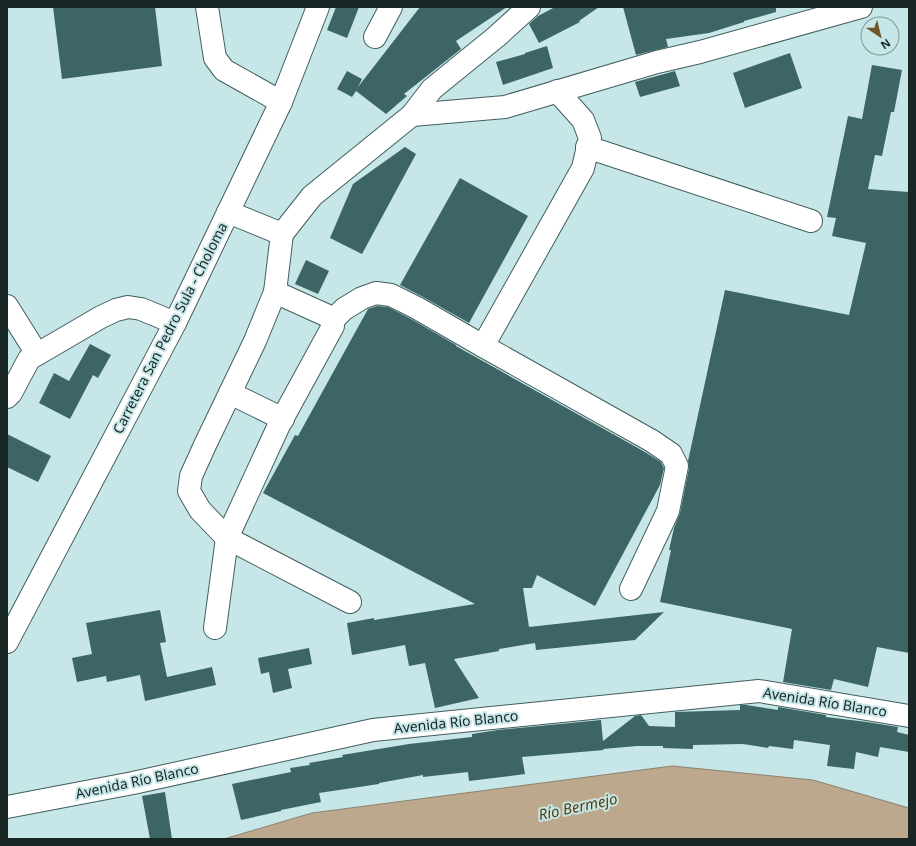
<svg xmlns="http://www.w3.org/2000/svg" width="916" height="846" font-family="'Noto Sans',sans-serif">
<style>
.water{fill:#bca88d;stroke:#8b816e}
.building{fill:#3e6566}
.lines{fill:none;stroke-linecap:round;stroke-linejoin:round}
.minor-casing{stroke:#425e5f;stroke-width:24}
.major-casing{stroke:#425e5f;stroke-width:24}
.minor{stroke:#fff;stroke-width:22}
.major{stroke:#fff;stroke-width:22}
.labels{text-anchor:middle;stroke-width:4;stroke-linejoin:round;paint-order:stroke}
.street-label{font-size:14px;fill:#192626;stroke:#c6e6e7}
.water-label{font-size:15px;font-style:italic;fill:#583b09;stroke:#c6e6e7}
</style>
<rect width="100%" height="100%" fill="#c6e6e7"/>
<path class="water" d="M672 766 813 780 909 808V839H224L312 813Z"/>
<g class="building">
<path d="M53 7H155L162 66 62 79Z"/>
<path d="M336 7H359L347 38 327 30Z"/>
<path d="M420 7H507L456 41 461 49 404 94 407 96 386 114 356 91 352 97 337 89 347 71 362 79 358 87Z"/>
<path d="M555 7H599L579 21 580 22 539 43 529 24 538 16Z"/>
<path d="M623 7H776V12L744 21V22L709 33 666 39 668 47 636 55Z"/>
<path d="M547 46 553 68 503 85 496 62 525 54V53Z"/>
<path d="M790 53 802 88 745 108 733 73Z"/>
<path d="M872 65 902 70 894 112H891L882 156 875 155 868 189 909 192V653L877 647 868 687 834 679 831 690 783 682 792 629 660 602 671 550H669L674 528 680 513 689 468 688 461 725 290 849 315 866 243 832 236 836 218 827 217 848 116 862 119Z"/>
<path d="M675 71 680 86 640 97 635 82Z"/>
<path d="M405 147 416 154 362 254 330 238 353 184Z"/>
<path d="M460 178 528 216 469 323 423 297 400 285Z"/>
<path d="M306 260 329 271 318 294 295 284Z"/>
<path d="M377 306 388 307 411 319 456 345V346L645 452 661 462 664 468 660 485 595 606 537 575 532 588H523L529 627 664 612 635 640 536 650 535 643 499 649V651L454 659 479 698 435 708 425 663 409 666 405 645 352 655 347 623 374 618V620L475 604 263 493 295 435 298 436 368 309Z"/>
<path d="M90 344 111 355 98 378 93 375 70 419 39 403 54 373 69 381Z"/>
<path d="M7 434 51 456 38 482 7 467Z"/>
<path d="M160 610 166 642 160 643 167 677 212 667 216 685 145 701 140 675 107 682 106 676 77 682 72 658 92 654 86 623Z"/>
<path d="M309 648 312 664 288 669 292 688 273 693 269 672 261 674 258 658Z"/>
<path d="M740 705H746L778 710V707L826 715V717L867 722 898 727 897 732 909 735V752L880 747 878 757 856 752 854 769 827 766 830 745 794 740 793 749 769 746 768 748 743 744 693 745V749L663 748V746H637L603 749 604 750 522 757 525 774 469 781 468 772 423 777V775L379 783V784L319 793 321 802 281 810V811L241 820 232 784 291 772 290 768 310 765 309 763 343 757 342 755 409 744 472 737V734L498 730 601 720 603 741 635 716 641 715 649 726 675 727V712L740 710Z"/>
<path d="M165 792 172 839H150L142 796Z"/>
</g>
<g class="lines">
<defs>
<g id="minor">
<path d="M207 7 215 58 224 70 281 102"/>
<path d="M375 37 391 7"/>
<path d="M412 115 505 107 657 62 700 52 861 7"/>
<path d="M587 147 811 221"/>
<path d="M228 212 282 234 312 196 412 115 432 89 496 37 529 7"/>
<path d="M282 234 275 292 255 341 205 445 191 476 189 491 200 510 227 538 350 602"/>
<path d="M7 306 37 354"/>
<path d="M333 320 344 309 362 298 376 293 391 295 417 308 483 346 583 168 590 138 583 120 557 91"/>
<path d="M483 346 652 441 671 454 677 466 668 511 631 589"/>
<path d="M230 393 283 419"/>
<path d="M7 397 11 393 29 359 101 317 116 310 128 307 141 309 175 323"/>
<path d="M215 628 227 538 280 423 333 326V320L328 316 275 292"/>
<path d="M7 807 133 783 373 730 759 691 909 716"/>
</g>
<path id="major" d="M7 642 175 323 281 102 318 7"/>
</defs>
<use href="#minor" class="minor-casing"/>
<use href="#major" class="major-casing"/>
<use href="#minor" class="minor"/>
<use href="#major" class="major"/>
</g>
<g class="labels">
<g class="street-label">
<text transform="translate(170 328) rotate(-63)" y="5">Carretera San Pedro Sula - Choloma</text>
<text transform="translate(825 702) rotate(9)" y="5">Avenida Río Blanco</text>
<text transform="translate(456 722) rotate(-6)" y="5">Avenida Río Blanco</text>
<text transform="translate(137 781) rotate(-12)" y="5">Avenida Río Blanco</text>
</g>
<g class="water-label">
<text transform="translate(578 807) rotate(-12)" y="5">Río Bermejo</text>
</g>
</g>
<rect width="916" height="846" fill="none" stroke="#192626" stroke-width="16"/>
<g transform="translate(880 36) rotate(145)"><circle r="19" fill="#c6e6e7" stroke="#81999a"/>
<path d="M0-3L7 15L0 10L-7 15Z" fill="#735529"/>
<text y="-6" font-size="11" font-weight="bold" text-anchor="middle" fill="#192626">N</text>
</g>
</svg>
